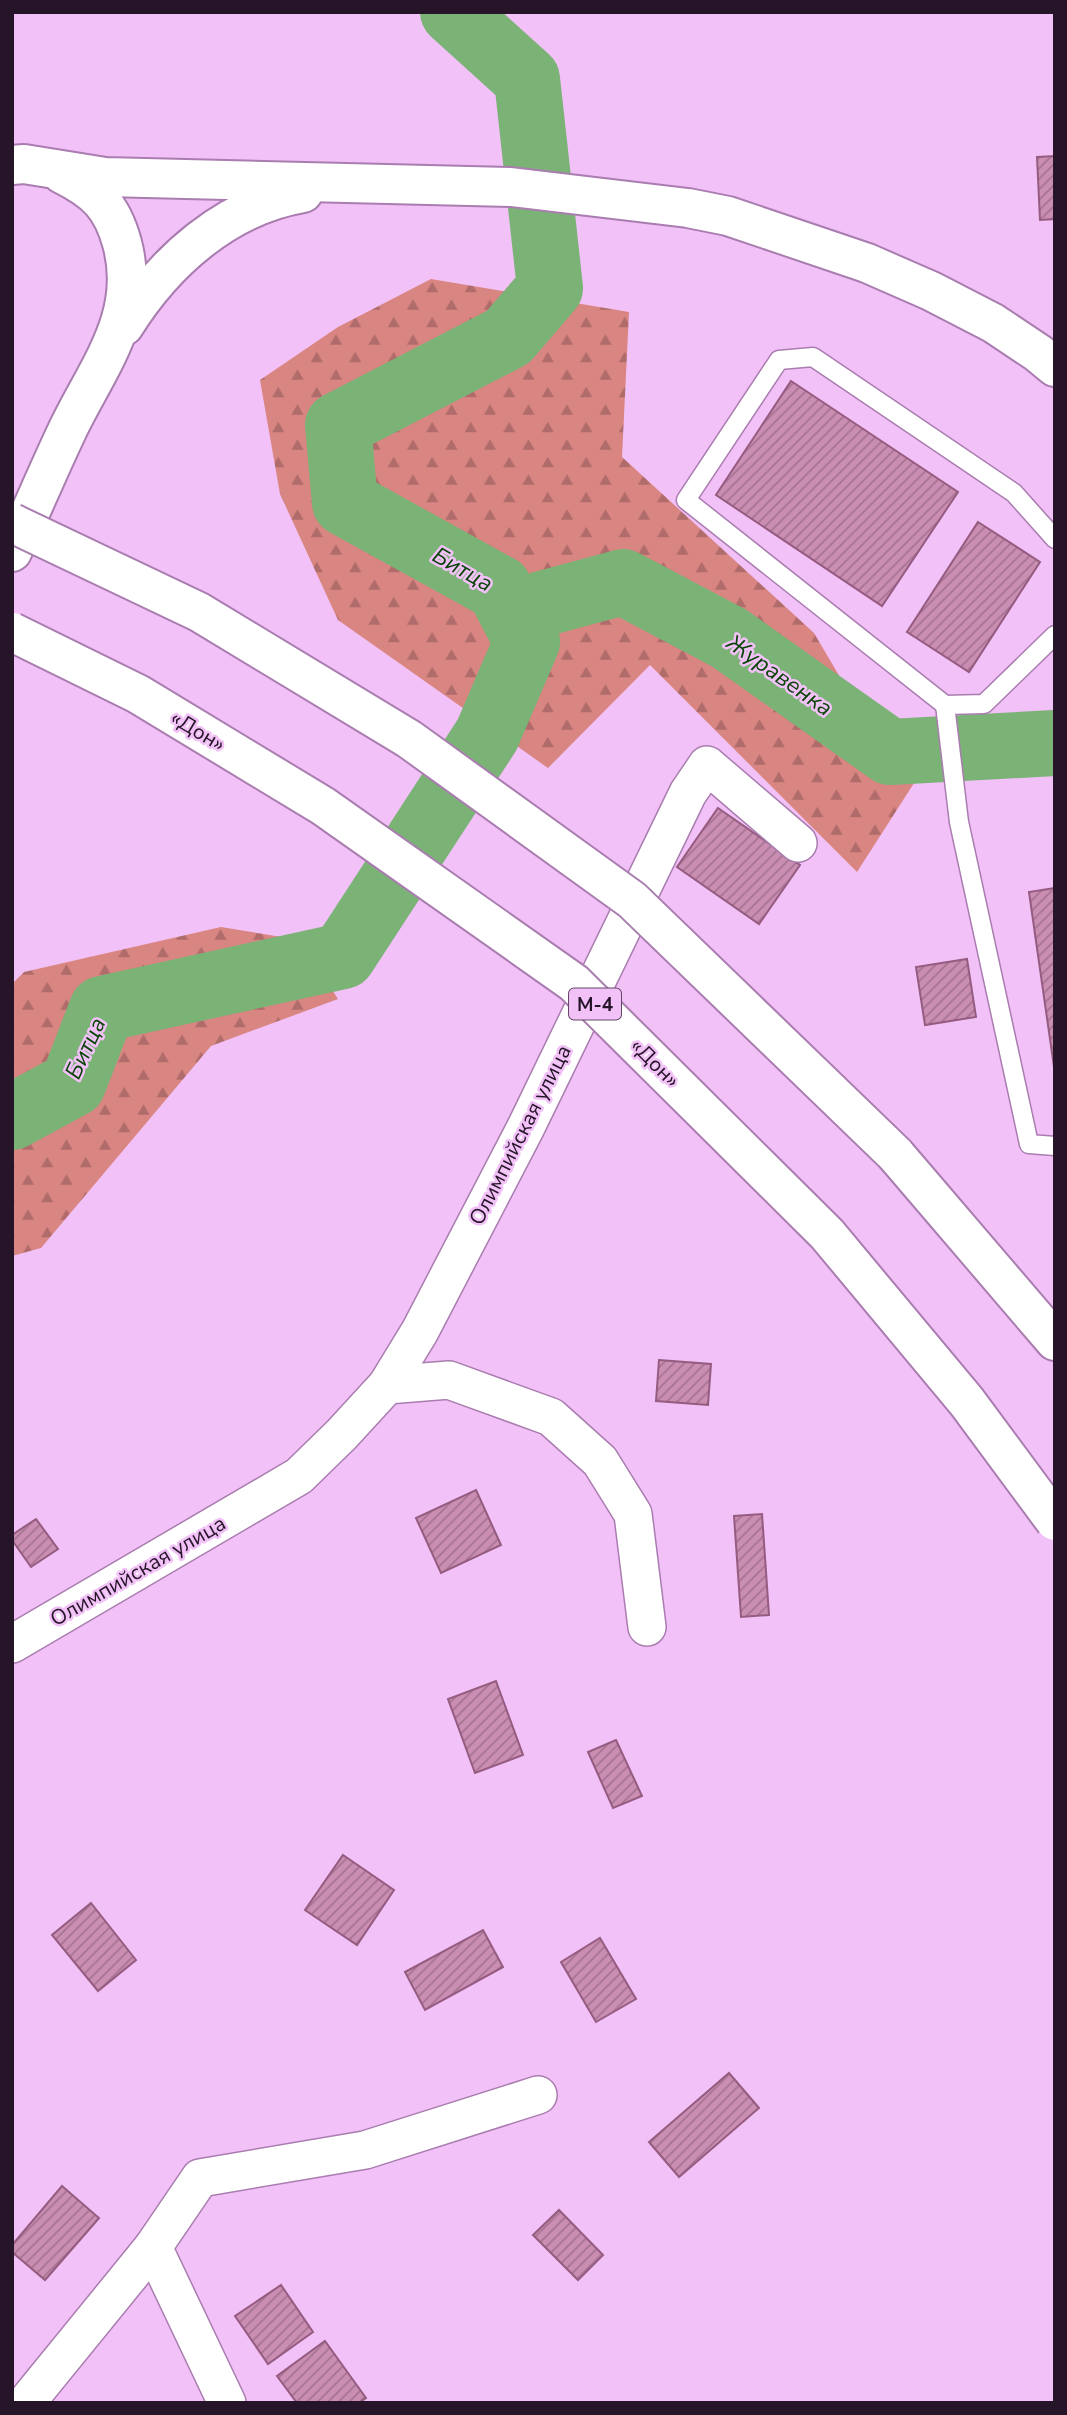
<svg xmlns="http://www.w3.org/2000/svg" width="1067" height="2415" font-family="'Nunito Sans',sans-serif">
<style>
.forest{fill:url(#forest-firs)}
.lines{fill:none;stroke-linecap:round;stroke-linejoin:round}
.river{stroke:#7bb276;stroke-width:66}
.building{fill:url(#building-hatch);stroke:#955c80;stroke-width:2}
.service-casing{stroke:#a97daf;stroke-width:21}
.minor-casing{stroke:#a97daf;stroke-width:40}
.secondary-casing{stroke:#a97daf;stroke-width:42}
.motorway-casing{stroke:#a97daf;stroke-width:42}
.service{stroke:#fff;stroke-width:18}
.minor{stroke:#fff;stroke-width:37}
.secondary{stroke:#fff;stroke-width:38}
.motorway{stroke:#fff;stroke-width:38}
.motorway-bridge-casing{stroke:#a97daf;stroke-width:42;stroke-linecap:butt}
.motorway-bridge{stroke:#fff;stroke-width:38}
.labels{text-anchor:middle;stroke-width:5;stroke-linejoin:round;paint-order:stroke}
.shield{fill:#f1c1f7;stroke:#634866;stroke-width:2}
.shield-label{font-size:19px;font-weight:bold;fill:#261428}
.street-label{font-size:21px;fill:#261428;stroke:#f1c1f7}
.water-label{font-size:23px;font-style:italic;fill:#094407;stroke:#f1c1f7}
</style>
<defs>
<pattern id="forest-firs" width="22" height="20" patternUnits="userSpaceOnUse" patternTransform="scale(1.75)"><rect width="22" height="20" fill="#d98582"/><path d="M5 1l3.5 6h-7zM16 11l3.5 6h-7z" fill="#b06c6a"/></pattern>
<pattern id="building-hatch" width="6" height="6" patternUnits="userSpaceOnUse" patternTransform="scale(1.75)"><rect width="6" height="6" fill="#cb8eb3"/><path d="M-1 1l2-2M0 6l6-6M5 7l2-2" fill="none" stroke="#a57392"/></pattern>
</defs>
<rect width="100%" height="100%" fill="#f1c1f7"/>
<g class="forest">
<path d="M431 279 629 312 622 457 814 633 857 706 916 780 857 872 650 665 548 768 338 620 280 494 260 380 338 327Z"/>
<path d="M221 927 300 940 338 999 211 1046 41 1248 12 1256V984L24 972Z"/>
</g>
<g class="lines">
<g class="river">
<path d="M512 612 623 582 729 638 890 752 1055 743"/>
<path d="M12 1117 73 1084 102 1009 343 956 487 735 527 642 499 588 345 503 338 425 508 337 550 288 527 79 453 12"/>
</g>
</g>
<g class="building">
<path d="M1055 156V219L1040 220 1037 157Z"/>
<path d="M791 381 958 492 882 606 716 495Z"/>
<path d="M978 522 1040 562 969 672 907 632Z"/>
<path d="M718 808 800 865 759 924 677 867Z"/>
<path d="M1055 888V1067H1054L1029 892Z"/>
<path d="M967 959 976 1017 925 1025 916 967Z"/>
<path d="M659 1360 711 1364 708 1405 656 1401Z"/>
<path d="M476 1490 501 1545 441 1573 416 1518Z"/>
<path d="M762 1514 769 1615 741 1617 734 1516Z"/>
<path d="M36 1519 58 1549 31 1567 12 1540V1535Z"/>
<path d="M496 1681 523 1755 475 1773 448 1699Z"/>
<path d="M616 1740 642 1796 613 1808 588 1752Z"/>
<path d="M343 1855 394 1890 357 1945 305 1910Z"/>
<path d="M91 1903 136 1960 98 1991 52 1935Z"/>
<path d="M483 1930 503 1967 425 2010 405 1972Z"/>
<path d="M600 1938 636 1999 596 2022 561 1962Z"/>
<path d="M729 2073 759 2108 679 2177 649 2142Z"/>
<path d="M62 2186 99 2218 45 2280 12 2252V2245Z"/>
<path d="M559 2210 603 2255 578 2280 533 2235Z"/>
<path d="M281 2285 313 2332 268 2364 235 2316Z"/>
<path d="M325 2341 366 2398 359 2403H297L277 2376Z"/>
</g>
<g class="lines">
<defs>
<g id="service">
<path d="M1055 539 1014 493 813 357 779 360 686 500 945 705 984 704 1055 635"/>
<path d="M945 705 959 822 1029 1144 1055 1146"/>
</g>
<g id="minor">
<path d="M387 1385 420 1331 526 1127 688 793 707 765 798 843"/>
<path d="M12 1644 299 1476 342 1434 387 1385 449 1380 551 1417 600 1461 633 1514 647 1627"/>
<path d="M153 2247 227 2403"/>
<path d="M26 2403 153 2247 200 2178 365 2150 538 2095"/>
</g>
<g id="secondary">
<path d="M12 165 24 164 105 177 511 187 688 208 728 216 867 263 931 291 993 323 1038 353 1055 367"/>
<path d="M124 326C164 262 226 206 303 193"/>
<path d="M12 552C31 512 48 471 67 431 97 368 142 316 122 243 112 206 96 191 62 174"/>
</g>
<path id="motorway" d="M895 1154 1055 1341"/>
</defs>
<use href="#service" class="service-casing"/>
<use href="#minor" class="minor-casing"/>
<use href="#secondary" class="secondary-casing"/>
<use href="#motorway" class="motorway-casing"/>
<use href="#service" class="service"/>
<use href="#minor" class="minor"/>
<use href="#secondary" class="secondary"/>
<use href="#motorway" class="motorway"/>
<defs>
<g id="motorway-bridge">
<path d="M12 523 199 612 409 739 632 900 895 1154"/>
<path d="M12 632 138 694 323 806 574 983 827 1234 967 1402 1055 1521"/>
</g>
</defs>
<use href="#motorway-bridge" class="motorway-bridge-casing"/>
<use href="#motorway-bridge" class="motorway-bridge"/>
</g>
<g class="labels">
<rect class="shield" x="569" y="988.5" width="52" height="31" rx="5"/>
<g class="shield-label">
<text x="595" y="1011">М-4</text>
</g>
<g class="street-label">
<text transform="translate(198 731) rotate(31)" y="7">«Дон»</text>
<text transform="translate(655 1063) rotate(45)" y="7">«Дон»</text>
<text transform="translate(520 1135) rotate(-63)" y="7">Олимпийская улица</text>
<text transform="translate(138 1571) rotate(-30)" y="7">Олимпийская улица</text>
</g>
<g class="water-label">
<text transform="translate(463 569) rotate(30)" y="8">Битца</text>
<text transform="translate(780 675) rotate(35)" y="8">Журавенка</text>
<text transform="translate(85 1048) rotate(-65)" y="8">Битца</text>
</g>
</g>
<rect width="1067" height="2415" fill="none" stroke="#261428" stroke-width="28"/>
</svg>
